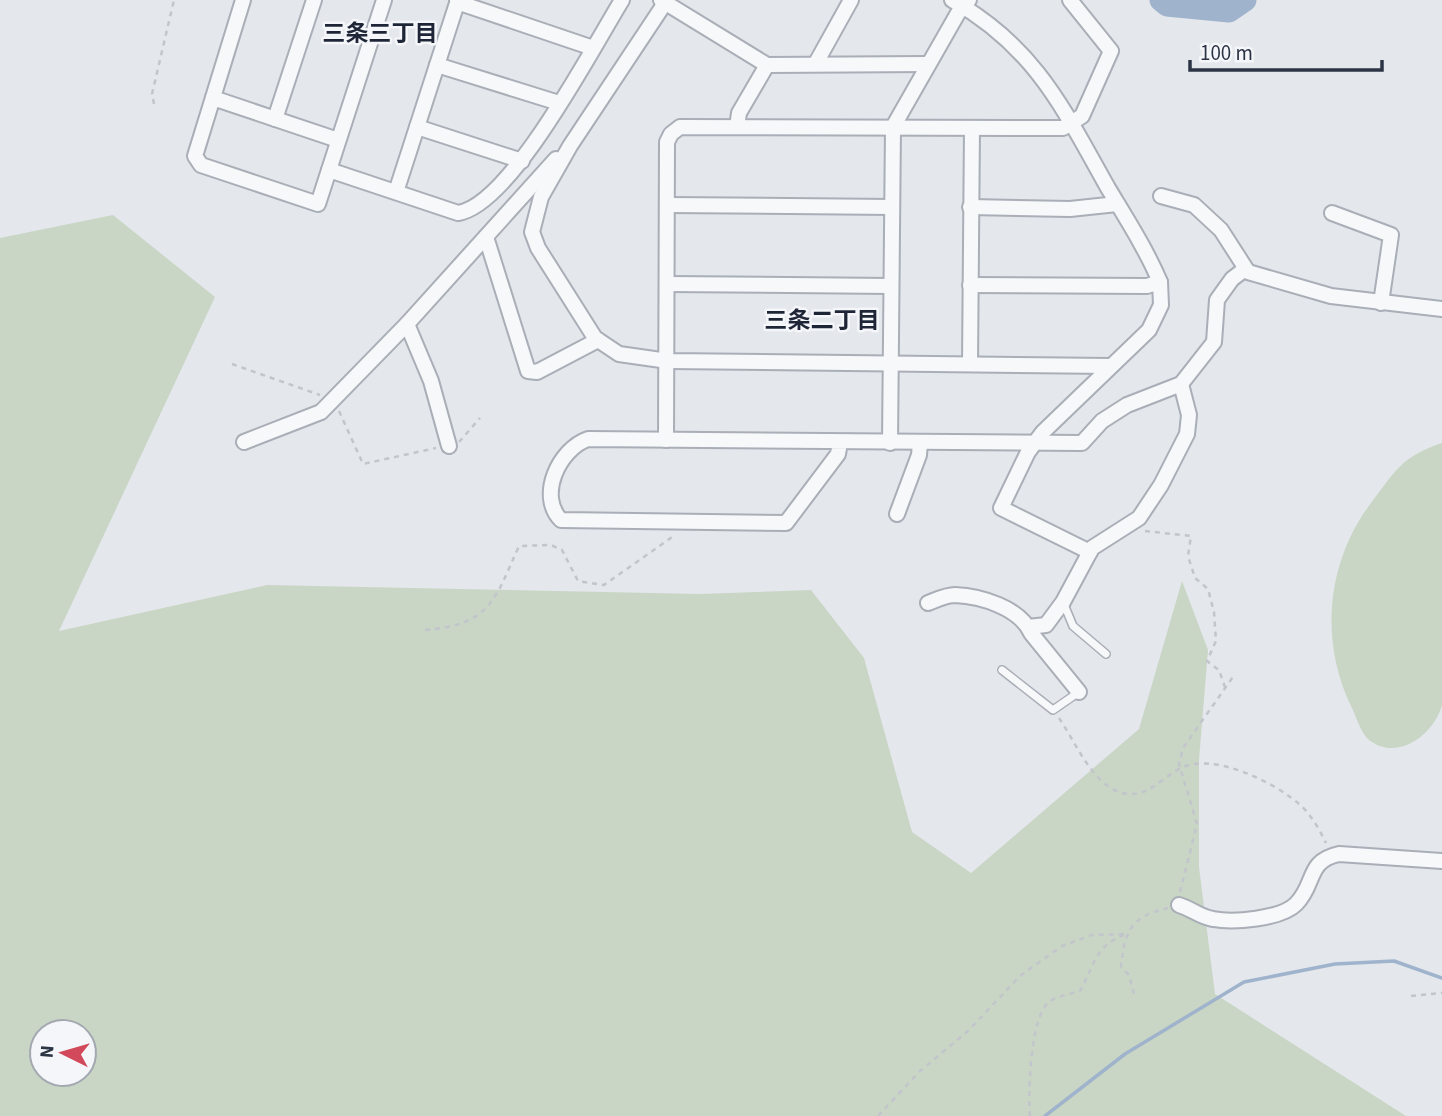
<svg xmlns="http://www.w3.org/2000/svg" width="1442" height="1116" font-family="'Source Sans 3','Noto Sans JP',sans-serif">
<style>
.green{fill:#c9d6c5;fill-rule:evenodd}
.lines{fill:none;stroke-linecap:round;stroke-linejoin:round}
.stream{stroke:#9fb4cc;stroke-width:3.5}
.river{stroke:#9fb4cc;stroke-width:23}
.service-casing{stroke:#a9aeb7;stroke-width:10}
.minor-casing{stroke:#a9aeb7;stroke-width:18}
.path{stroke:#c2c5cb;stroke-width:2.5;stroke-dasharray:5 5;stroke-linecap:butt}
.service{stroke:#f7f8fa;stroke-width:7}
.minor{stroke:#f7f8fa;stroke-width:14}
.labels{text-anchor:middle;stroke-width:5;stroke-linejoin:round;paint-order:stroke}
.neighbourhood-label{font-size:23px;font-weight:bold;fill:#1d2536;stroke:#f4f6f9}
</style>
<rect width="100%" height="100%" fill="#e4e7ec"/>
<g class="green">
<path d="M113 215 215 297 59 631 267 585 700 594 811 590 864 658 912 832 971 873 1139 729 1182 581 1208 650 1199 760V867L1215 994 1406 1116H0V238ZM42 1032H84V1074H42Z"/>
<path d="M1442 443V705C1434 735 1396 763 1368 739 1360 731 1356 716 1351 706 1319 640 1327 561 1371 503 1396 470 1401 457 1442 443Z"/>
</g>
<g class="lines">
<path class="stream" d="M1045 1116 1125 1054 1244 982 1335 964 1394 961 1442 978"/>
<path class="river" d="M1161 0 1167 5 1229 11 1245 0"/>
<defs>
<g id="service">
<path d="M1063 602 1073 626 1106 654"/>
<path d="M1002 670 1053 710 1079 692"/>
</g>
<g id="minor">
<path d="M243 0 195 156 201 165 318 204 384 0"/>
<path d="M661 0 767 65 928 64"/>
<path d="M952 0C1035 47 1063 108 1108 188 1126 218 1146 249 1160 282L1161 305 1149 330 1043 432 1028 452 1001 508 1090 552"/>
<path d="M457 2 593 48"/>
<path d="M665 3 570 146 541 197 532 232 538 248 595 338 619 354 668 361 1110 366"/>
<path d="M816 63 851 0"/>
<path d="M437 65 559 103"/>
<path d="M213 98 338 140"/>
<path d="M275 119 314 0"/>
<path d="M417 127 522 161"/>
<path d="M737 127 739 113 767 65"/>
<path d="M329 170 458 213C511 205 593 47 622 0"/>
<path d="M396 192 458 0"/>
<path d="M1161 196 1194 205 1221 230 1248 272 1331 296 1442 309"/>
<path d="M667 205 892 207"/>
<path d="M970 207 1070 209 1117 204"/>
<path d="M1332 213 1391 235 1381 303"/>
<path d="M486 237 528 371 537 372 598 340"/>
<path d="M667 284 891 286"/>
<path d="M970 285 1147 286 1160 282"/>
<path d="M407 324 431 381 449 446"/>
<path d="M970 364 972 128"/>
<path d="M666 440 667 142 671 134 680 127 1063 128 1082 116 1111 51 1070 0"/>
<path d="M244 442 321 412 407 324 556 159"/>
<path d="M840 443 838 454 786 523 561 520C537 496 559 449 588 439L1082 443 1102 421 1127 405 1181 384 1214 342 1217 300 1232 279 1245 269"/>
<path d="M890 443 893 127 958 13 969 0"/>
<path d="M897 514 919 455 920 443"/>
<path d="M928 603C936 600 946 595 955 595 981 596 1020 608 1031 633L1079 692"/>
<path d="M1028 627 1046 625 1063 602 1092 548 1139 518 1161 485 1187 434 1189 415 1181 384"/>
<path d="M1179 905C1192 909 1200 917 1213 919 1233 923 1281 919 1296 904 1316 884 1306 861 1339 854L1442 861"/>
</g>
</defs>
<use href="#service" class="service-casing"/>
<use href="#minor" class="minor-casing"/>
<g class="path">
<path d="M154 104 152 94 174 0"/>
<path d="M232 364 320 395"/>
<path d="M339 411 363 464 436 448"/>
<path d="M459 442 480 418"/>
<path d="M1145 531 1191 536 1188 556 1195 578 1208 589 1214 612 1216 641 1207 661 1219 670 1226 690"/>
<path d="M425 630C491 625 495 599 519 546L551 545 562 550 578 581 604 585 675 535"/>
<path d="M1059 718C1075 741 1091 782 1119 792 1146 801 1159 779 1181 768 1213 752 1274 782 1299 804 1311 814 1319 829 1326 843"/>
<path d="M1180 892 1197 824 1179 764 1183 748 1235 674"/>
<path d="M1134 994 1129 975 1121 967C1125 929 1131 917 1168 908"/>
<path d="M1411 996 1442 993"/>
<path d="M878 1116 919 1072 969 1030 1020 976 1062 946 1092 935 1127 934"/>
<path d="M1030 1116C1028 1093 1030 1017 1049 1002 1056 996 1071 994 1080 991 1094 966 1095 946 1124 935"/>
</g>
<use href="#service" class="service"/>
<use href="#minor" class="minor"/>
</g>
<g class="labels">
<g class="neighbourhood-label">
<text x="380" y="41">三条三丁目</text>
<text x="822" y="328">三条二丁目</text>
</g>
</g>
<g transform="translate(63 1053) rotate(275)"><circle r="33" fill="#f4f6f9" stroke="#a4a8b1" stroke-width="2"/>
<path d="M0-5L12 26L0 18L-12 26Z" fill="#d1495b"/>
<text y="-10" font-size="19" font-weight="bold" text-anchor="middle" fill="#2b3445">N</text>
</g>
<path d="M1190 60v10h192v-10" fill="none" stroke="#2b3445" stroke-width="3.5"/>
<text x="1200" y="60" font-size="21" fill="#2b3445" stroke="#f4f6f9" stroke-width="5" paint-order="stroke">100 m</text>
</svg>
